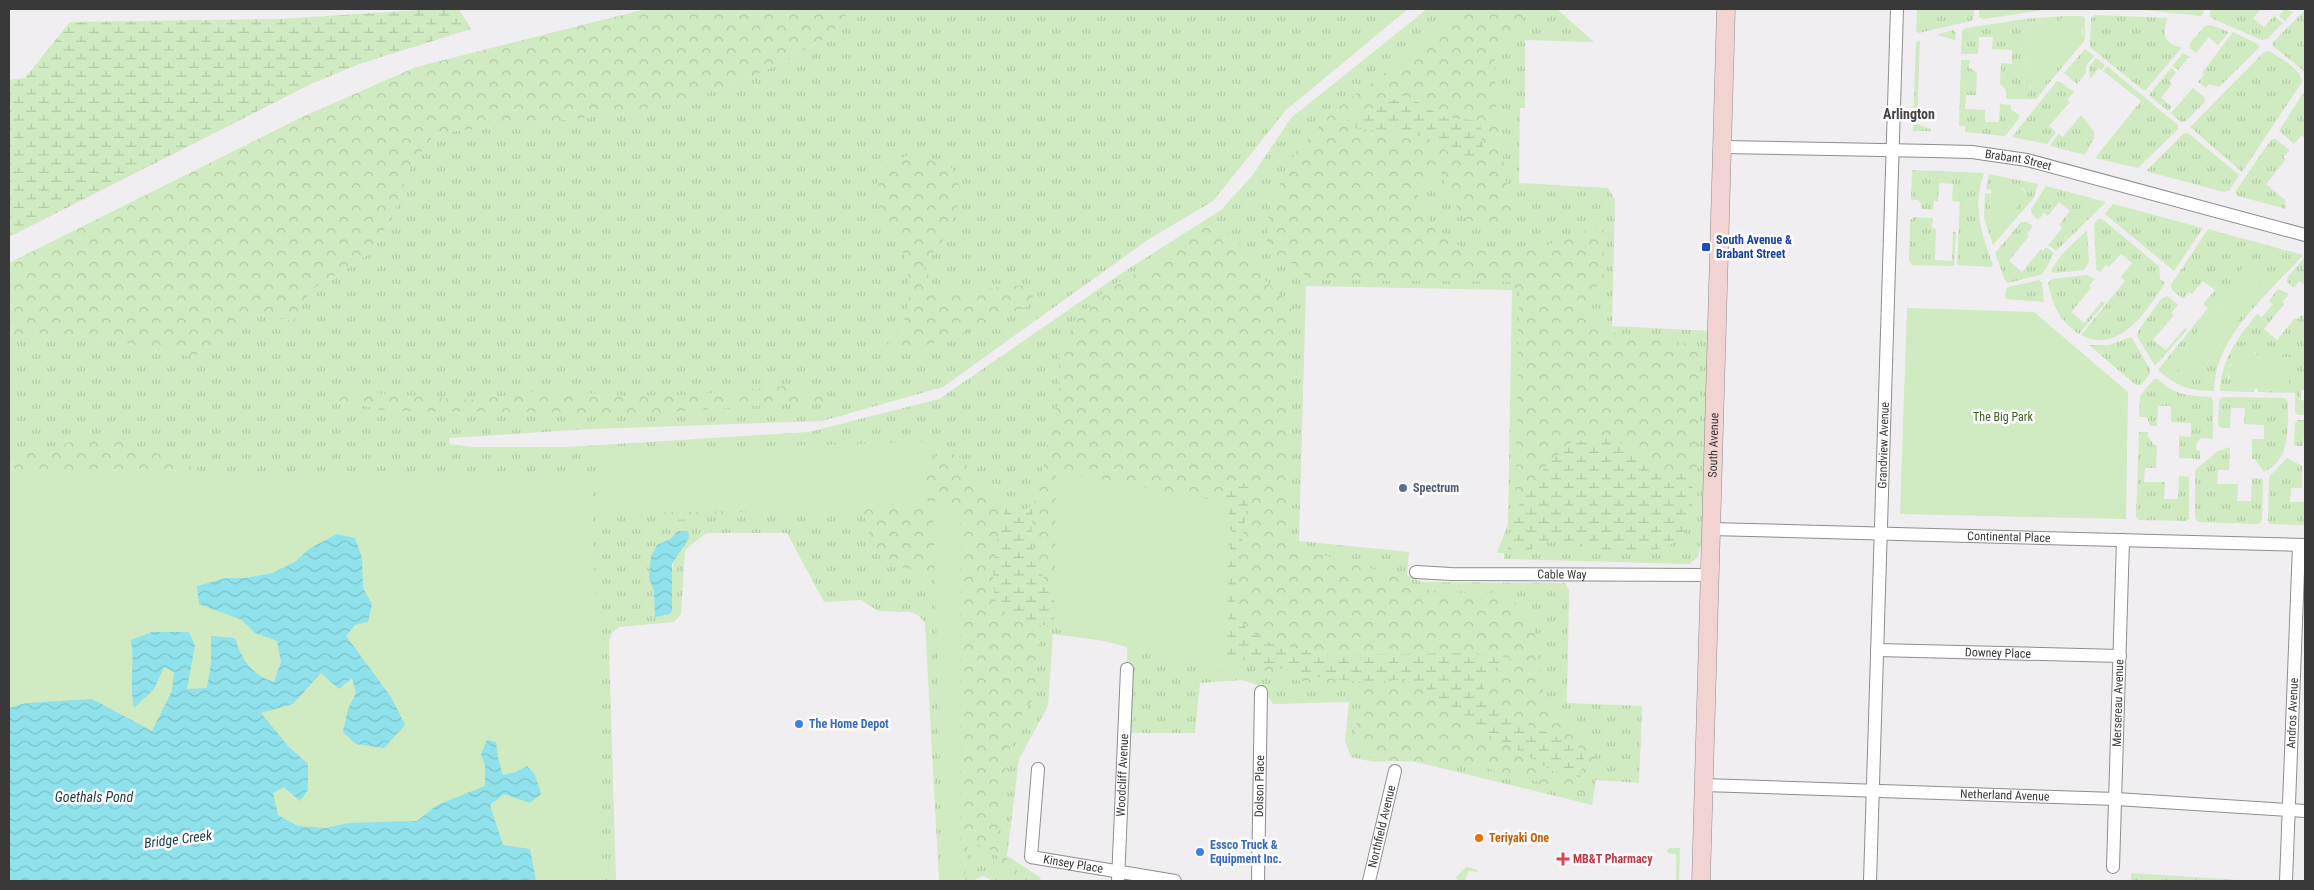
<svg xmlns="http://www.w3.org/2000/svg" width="2314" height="890" font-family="'Roboto Condensed',sans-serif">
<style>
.grass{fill:url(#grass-tufts);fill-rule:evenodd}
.forest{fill:url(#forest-crowns)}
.wetland{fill:url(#wetland-marsh)}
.green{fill:#d0eac1}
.water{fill:url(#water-waves)}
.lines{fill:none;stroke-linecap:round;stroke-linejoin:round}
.street-casing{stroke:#8e8d8f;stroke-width:14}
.secondary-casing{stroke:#8e8d8f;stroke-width:19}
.street{stroke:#fff;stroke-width:12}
.secondary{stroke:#f1d3d1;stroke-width:18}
.transit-dot{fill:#1a4fb4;stroke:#fdfbfe;stroke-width:2}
.service-dot{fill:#5c6f8a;stroke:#fdfbfe;stroke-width:2}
.shop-dot{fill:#3f7fe0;stroke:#fdfbfe;stroke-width:2}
.food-dot{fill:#e8710a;stroke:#fdfbfe;stroke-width:2}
.health-dot{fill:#e0444e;stroke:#fdfbfe;stroke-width:2}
.labels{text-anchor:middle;stroke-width:5;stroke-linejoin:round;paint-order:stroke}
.street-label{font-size:12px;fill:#39393a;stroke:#fdfbfe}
.transit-label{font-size:12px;font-weight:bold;fill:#164399;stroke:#fdfbfe;text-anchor:start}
.park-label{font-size:12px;fill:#3b641b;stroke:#fdfbfe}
.service-label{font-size:12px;font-weight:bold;fill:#4e5e75;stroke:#fdfbfe;text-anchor:start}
.shop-label{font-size:12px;font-weight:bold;fill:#366cbe;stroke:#fdfbfe;text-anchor:start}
.food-label{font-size:12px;font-weight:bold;fill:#c56008;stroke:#fdfbfe;text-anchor:start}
.health-label{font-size:12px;font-weight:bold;fill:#be3a42;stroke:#fdfbfe;text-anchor:start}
.neighbourhood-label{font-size:14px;font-weight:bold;fill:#454345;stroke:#fdfbfe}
.water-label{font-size:14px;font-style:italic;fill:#173e43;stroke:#fdfbfe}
</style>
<defs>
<pattern id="grass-tufts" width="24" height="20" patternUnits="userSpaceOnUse" patternTransform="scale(1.25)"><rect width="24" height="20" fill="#d0eac1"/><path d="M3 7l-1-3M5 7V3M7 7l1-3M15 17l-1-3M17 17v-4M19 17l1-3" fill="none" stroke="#b3c9a7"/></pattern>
<pattern id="forest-crowns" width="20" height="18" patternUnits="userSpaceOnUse" patternTransform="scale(1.25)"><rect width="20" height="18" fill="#d0eac1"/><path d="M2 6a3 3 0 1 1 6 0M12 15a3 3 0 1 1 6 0" fill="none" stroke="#b3c9a7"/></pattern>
<pattern id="wetland-marsh" width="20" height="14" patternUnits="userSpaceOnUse" patternTransform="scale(1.25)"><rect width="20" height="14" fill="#d0eac1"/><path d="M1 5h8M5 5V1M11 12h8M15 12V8" fill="none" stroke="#b3c9a7"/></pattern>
<pattern id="water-waves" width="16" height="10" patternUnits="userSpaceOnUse" patternTransform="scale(1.25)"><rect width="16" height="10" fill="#8fe1eb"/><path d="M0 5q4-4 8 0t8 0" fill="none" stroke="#7cc2ca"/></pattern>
</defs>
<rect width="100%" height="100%" fill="#f0eef1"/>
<g class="grass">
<path d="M851 9H1408L1286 110 1213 201 1149 239 943 387 822 421 591 429 449 438 450 444 473 447H568L809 432 939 399 1125 271 1221 210 1252 176 1291 118 1427 9H1557L1594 42 1525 40V108H1520L1519 183 1608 188 1615 200 1612 326 1711 331 1705 528 1698 557 1689 564 1504 559V553H1497L1508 524 1512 290 1306 286 1299 541 1409 552 1407 575 1421 582 1565 583 1569 591 1567 703 1642 706 1639 783 1596 780 1592 805 1408 760 1374 762 1351 757 1345 741 1349 702 1273 704 1263 687 1242 680 1200 683 1195 733H1131L1128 724 1127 644 1053 634 1048 706 1019 759 1007 856 1040 877 1041 881H993L983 876 972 881H939L925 623 919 616 911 612 878 611 861 600 824 602 787 533H706L685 550 681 614 674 622 620 627C612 631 610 635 609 644L616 881H563L9 550V341L30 333 95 337 194 357 256 314 293 321 311 290 369 254 392 219 411 165 436 133 621 114 685 101 758 74 828 37ZM678 531 671 578 672 611 655 616 657 545 670 539Z"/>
<path d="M1917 9H1974V18L1971 21 1919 33 1916 31Z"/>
<path d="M1979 9H2050L1983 19 1979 17Z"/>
<path d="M2134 9H2204L2203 14 2201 16Z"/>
<path d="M2210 9H2261L2253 18 2264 27 2274 16 2283 23 2267 39 2262 40 2213 19 2210 15Z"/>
<path d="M2285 9 2293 12 2285 21 2279 16Z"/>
<path d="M2305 10V72L2273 46 2272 43Z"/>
<path d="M2094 15 2168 18C2161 31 2164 46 2182 47L2146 90H2143L2090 47 2091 18Z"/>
<path d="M2064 16 2060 21 2032 23 2027 28 2024 99H2006V90L2000 84 2001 63 2012 64V50L1992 49 1993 37H1979L1978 54H1961L1962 31 1966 28 2025 19Z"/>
<path d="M2068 16H2082L2085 18V40L2043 90V84L2083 35V30L2070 21Z"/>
<path d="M2211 25 2229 32 2218 45 2209 37 2196 53 2190 48V43L2205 26Z"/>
<path d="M1953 30 1956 33 1955 40 1936 35Z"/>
<path d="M2233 32 2258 44 2259 48 2219 87 2209 84 2206 88 2198 82 2204 75 2202 73Z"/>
<path d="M1920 40 1917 124 1931 129V131H1913L1916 42Z"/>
<path d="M2085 49 2094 56 2086 66V73L2077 84 2064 73Z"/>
<path d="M2269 51C2280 58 2301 69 2302 82L2242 172 2190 127 2264 52Z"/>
<path d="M2183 53 2192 58H2188L2178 70 2172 66Z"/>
<path d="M2096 58 2105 65 2102 70 2099 68 2090 79 2089 67Z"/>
<path d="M1961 60H1970L1969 67 1977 73 1976 95H1966L1965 109 1985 110V122H1999L2000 104 2011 105V109L2019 115 2018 120 2005 136 1965 132V126H1959Z"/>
<path d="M2107 66 2178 125V129L2138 168 2095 158 2141 101 2103 71Z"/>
<path d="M2171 68 2176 72 2169 81 2172 84 2161 98 2172 107 2168 111 2149 95Z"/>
<path d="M2057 81 2061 82 2074 92 2067 100 2070 102 2049 126 2056 132 2047 144 2012 137Z"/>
<path d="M2033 83 2037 84 2040 95 2036 99H2028V90Z"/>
<path d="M2193 88 2204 97 2205 102 2186 121 2181 122 2171 113Z"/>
<path d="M2305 90V137L2301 136 2294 144 2279 131Z"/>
<path d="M2081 115 2094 131V138L2085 155 2050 146 2058 134 2063 137Z"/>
<path d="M2188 133 2239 175 2229 191 2224 192 2149 172 2147 170 2183 134Z"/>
<path d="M2275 139 2290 150 2283 157 2286 159 2266 184 2285 200 2286 209 2238 196 2235 192 2271 140Z"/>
<path d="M1912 170 1984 173C1972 207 1981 233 1993 265L1991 267 1957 265 1960 202 1952 201 1953 184 1939 183 1938 201H1934L1933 210 1921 209V204L1918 200H1911Z"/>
<path d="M1989 174 2038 184 2033 199 1993 245 1984 218 1985 193 1991 194 1989 219 2025 197 2026 193 2023 188 1992 184V190L1986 189Z"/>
<path d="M2046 186 2106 202 2056 251 2048 245 2062 228 2059 225 2070 211 2059 202 2048 216 2044 213 2038 220 2032 214 2031 209Z"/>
<path d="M2113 204 2203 228 2174 271 2105 214Z"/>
<path d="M1913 217 1933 218 1932 228 1936 229 1935 260 1952 261 1953 232H1956L1954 266 1912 265 1909 261 1910 221Z"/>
<path d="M2098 219H2102L2159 266 2160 279 2165 283C2148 309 2119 356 2081 335L2125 281 2121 277 2132 263 2121 254 2109 267 2106 265 2100 272 2096 269 2094 224Z"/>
<path d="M2021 222H2027L2033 226 2027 234 2029 236 2009 261 2022 272 2041 249 2043 251 2046 247 2054 253 2043 274 2008 283 2005 280 1995 253Z"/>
<path d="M2208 229 2303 255C2276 285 2236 320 2221 357 2216 368 2215 379 2214 391 2191 391 2175 386 2158 370L2208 308 2203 304 2215 290 2203 281 2192 294 2189 292 2183 299 2172 290 2171 285ZM2248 260 2265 269 2259 280 2264 284 2195 381 2173 366 2215 307 2219 310 2226 300 2223 297Z"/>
<path d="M2087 230 2089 262 2084 270 2053 273 2051 270 2062 254Z"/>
<path d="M2305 257V281L2303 284 2299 281 2294 288 2287 282V278Z"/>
<path d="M2087 275 2095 279 2089 286 2091 288 2071 312 2084 323 2102 301 2105 303 2079 334C2060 322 2052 304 2048 283L2052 279Z"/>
<path d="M2039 280 2042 282 2044 302 2005 299 2006 289 2008 287Z"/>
<path d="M2278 289 2289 294 2282 302 2284 304 2264 329 2277 340 2295 318 2298 319 2301 315 2305 317V390H2301V400L2305 401V415H2298L2295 411V393L2258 392V389L2289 390 2256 355V352L2239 348 2237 358 2229 366 2228 378 2239 384 2241 388 2254 389V392L2220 391C2221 360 2238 337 2257 314L2262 317 2273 304 2269 301Z"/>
<path d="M2167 296 2178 305 2171 313 2174 315 2153 340 2166 350 2185 328 2187 330 2155 366 2137 336 2138 331 2162 298Z"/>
<path d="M2128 338H2132L2150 369V374L2141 385H2136L2089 345H2109Z"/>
<path d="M2154 379H2158C2173 395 2190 396 2211 397L2213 400V439L2201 438 2196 444V450L2200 451V459L2179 458V436L2191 437V423L2171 422V406H2158L2157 426H2150L2147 417H2139L2140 396Z"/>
<path d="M2222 397 2285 398 2288 402C2287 428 2292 459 2264 472L2255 459H2252V439H2264V425L2244 424 2245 408H2231L2230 428H2221L2218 425 2219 400Z"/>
<path d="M2298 420H2305L2303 446H2294L2295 423Z"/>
<path d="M2139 432H2148V437L2154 445 2157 446 2156 468H2145L2144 482H2165L2164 499H2178L2179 476 2189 477V519L2186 521 2139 520 2136 517Z"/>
<path d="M2230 447 2229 470H2218L2217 484H2238L2237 501H2251L2252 478 2263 479 2262 520 2259 524 2198 522 2195 518V470L2218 451Z"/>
<path d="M2287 458 2302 466V488H2291L2290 502H2305V525L2270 524 2268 521 2269 477Z"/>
<path d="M2131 873 2240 880V881H2131Z"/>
</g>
<g class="forest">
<path d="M646 9H851L828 37 758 74 685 101 621 114 436 133 411 165 392 219 369 254 311 290 293 321 256 314 194 357 95 337 31 333 9 341V263L302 117 416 67Z"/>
<path d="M1457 9H1521L1525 16 1516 34 1494 52 1496 105 1508 194 1525 207C1505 229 1493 223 1466 220L1450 197 1440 169 1414 187 1430 222 1465 250 1545 246 1575 233 1603 228 1604 279 1592 291 1587 312 1606 326 1609 332 1689 344 1700 351 1698 464 1693 472 1679 473 1657 469 1611 436 1546 466 1515 511 1519 292 1510 282 1309 280 1294 264 1276 256 1266 239 1270 206 1294 154 1335 110 1429 40Z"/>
<path d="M910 153 952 168 962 193 949 232 923 266 937 292 1039 284 1028 306C988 322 923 355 881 351 913 327 915 284 902 249 897 236 886 225 880 212 876 202 879 185 879 174Z"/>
<path d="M1203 227C1243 228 1240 249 1261 275 1270 286 1281 296 1291 306L1286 534 1305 552 1337 558 1395 576C1418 598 1478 592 1509 593L1534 630 1544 698 1589 739 1596 760 1585 794 1465 763 1393 761 1368 757C1355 735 1349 731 1365 709L1360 690 1270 676 1249 654 1066 621 1039 633 1036 696 1020 717 1007 760 995 846 1027 881H1009L994 851 968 841 965 881H949L942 579 907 568 892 567 874 550 859 499C793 501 728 517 662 521L633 489 874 462 933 459 943 450 961 457 981 486 1005 508 1018 513 1025 512 1034 503 1042 478 1044 460 1059 397V351L1078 319 1107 288 1148 267Z"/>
<path d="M796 385 807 394 837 400 660 413 387 411 334 400 349 391 470 400 546 390 628 396 689 395Z"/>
<path d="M93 435 139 447 181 462 258 498 9 536V452L41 451Z"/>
</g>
<g class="wetland">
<path d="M435 9H459L471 29 362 63 313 83 9 237V80L25 78 70 22 280 19Z"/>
<path d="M1405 95 1443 117 1480 121 1483 151 1469 161 1448 152 1426 137 1340 126 1352 117Z"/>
<path d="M1611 436 1657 469 1679 473 1693 472C1692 490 1695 516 1685 532 1664 567 1577 545 1543 541L1526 553 1508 550V540L1515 511 1546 466 1570 443Z"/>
<path d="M1241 480 1252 491 1246 512 1234 606 1247 630 1271 643 1332 655 1471 653 1511 658 1488 673 1483 692 1509 717 1577 745 1584 758 1580 777 1553 771 1510 745 1470 727 1428 694 1404 679 1371 683 1305 676 1255 661 1191 658 1093 627 1035 625 1019 622 997 606C988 573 997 540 1005 508 1019 513 1024 513 1034 503 1028 537 1033 551 1046 583L1083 603 1221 628 1232 531 1223 521C1223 503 1221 487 1241 480Z"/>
</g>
<g class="green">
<path d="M2064 16H2068L2070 21 2081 28 2083 36 2043 84V90L2040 95 2037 84 2033 83 2029 87 2028 99H2024L2027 28 2032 23 2060 21Z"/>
<path d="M1992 183 2020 187 2026 193 2025 197 2000 228 1991 226 1989 219Z"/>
<path d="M2248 259 2266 269 2259 280 2264 284 2195 381 2173 366 2214 307 2219 310 2226 300 2222 297Z"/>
<path d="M1907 308 2034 312 2128 392 2126 519 1900 514Z"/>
<path d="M2244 345 2252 346 2256 355 2290 357 2289 390 2241 388 2239 384 2230 380 2228 369 2236 358 2237 351Z"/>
<path d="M925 442 927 501 960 503V881H943L933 507 597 514 596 451Z"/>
<path d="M331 471 592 474 602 881H9V472L322 474Z"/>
<path d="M1056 471 1229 503 1227 673 1054 628Z"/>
<path d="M1670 848H1680L1679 881H1676V854L1668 853 1667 850Z"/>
<path d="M1466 867 1476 869 1478 872 1468 871 1465 881 1457 880 1456 877Z"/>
</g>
<g class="water">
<path d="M678 531H688L689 538 672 564V611L670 614 655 617 654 591 649 577 651 557 657 545 670 539Z"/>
<path d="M337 534 355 538 362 558 363 588 372 604 368 622 355 625 346 636 391 697 405 725 384 748 356 744 343 732 348 709 356 693 352 678 339 689 321 673 293 704 261 713 288 746 308 764V790L300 801 284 787 273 793 278 815 298 826 325 828 348 823 417 821 437 805 485 786V766L481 754 487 740 496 742 498 758 503 775 516 772 527 766 535 775 541 794 530 803 504 794 490 805 503 845 530 849 536 881H9V708L26 703 92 699 152 731 172 691 174 672 164 667 154 689 134 708C129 685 135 663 131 640L152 632H189L195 645 187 689 207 688 211 664V636L235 638C242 661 252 675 274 682L281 662 277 641 255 633 242 620 199 604 197 586 226 578H245L273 573 296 561 309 549Z"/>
</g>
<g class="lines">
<defs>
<g id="street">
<path id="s1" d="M1723 147 1933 151 1972 152 2027 160 2305 235"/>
<path id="s2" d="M1711 529 2305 545"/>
<path id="s3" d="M1416 572 1451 574 1709 575"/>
<path id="s4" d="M1877 650 2120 656"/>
<path id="s5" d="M1038 769 1031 857 1175 881"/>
<path id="s6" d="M1704 785 2116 799 2305 811"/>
<path id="s7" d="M2113 867 2123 540"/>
<path id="s8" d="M1118 881 1127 669"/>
<path id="s9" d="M1258 881 1261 692"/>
<path id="s10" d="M1369 881 1395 771"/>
<path id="s11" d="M1870 881 1897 9"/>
<path id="s12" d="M2286 881 2299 545"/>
</g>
<g id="secondary">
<path id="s13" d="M1701 881 1726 9"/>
</g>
</defs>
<use href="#street" class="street-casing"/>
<use href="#secondary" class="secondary-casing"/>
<use href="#street" class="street"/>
<use href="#secondary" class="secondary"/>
</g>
<rect class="transit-dot" x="1701" y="242" width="10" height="10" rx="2.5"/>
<circle class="service-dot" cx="1403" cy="488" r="5"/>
<g class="shop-dot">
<circle cx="799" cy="724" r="5"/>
<circle cx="1200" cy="852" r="5"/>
</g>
<circle class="food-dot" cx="1479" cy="838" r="5"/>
<path class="health-dot" d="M1560.5 851.5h5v5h5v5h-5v5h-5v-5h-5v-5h5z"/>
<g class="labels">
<g class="street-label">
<text dy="4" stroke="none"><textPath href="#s1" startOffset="296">Brabant Street</textPath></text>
<text dy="4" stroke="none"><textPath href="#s13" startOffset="436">South Avenue</textPath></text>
<text dy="4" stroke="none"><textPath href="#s11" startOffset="436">Grandview Avenue</textPath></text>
<text dy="4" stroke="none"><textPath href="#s2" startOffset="298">Continental Place</textPath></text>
<text dy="4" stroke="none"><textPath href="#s3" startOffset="146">Cable Way</textPath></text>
<text dy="4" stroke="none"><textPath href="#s4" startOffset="121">Downey Place</textPath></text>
<text dy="4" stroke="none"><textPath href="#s7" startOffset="164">Mersereau Avenue</textPath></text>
<text dy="4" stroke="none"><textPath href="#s12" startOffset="168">Andros Avenue</textPath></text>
<text dy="4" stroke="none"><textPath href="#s8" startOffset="106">Woodcliff Avenue</textPath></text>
<text dy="4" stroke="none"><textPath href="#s9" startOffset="95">Dolson Place</textPath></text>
<text dy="4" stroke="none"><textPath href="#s6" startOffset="301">Netherland Avenue</textPath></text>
<text dy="4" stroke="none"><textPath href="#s10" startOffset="56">Northfield Avenue</textPath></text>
<text dy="4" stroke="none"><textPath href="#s5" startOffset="131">Kinsey Place</textPath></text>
</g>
<g class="transit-label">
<text x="1716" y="244">South Avenue &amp;<tspan x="1716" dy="14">Brabant Street</tspan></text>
</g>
<g class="park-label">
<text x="2003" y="421">The Big Park</text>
</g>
<g class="service-label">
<text x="1413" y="492">Spectrum</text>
</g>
<g class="shop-label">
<text x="809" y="728">The Home Depot</text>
<text x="1210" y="849">Essco Truck &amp;<tspan x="1210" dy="14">Equipment Inc.</tspan></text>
</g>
<g class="food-label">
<text x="1489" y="842">Teriyaki One</text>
</g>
<g class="health-label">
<text x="1573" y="863">MB&amp;T Pharmacy</text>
</g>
<g class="neighbourhood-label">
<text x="1909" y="119">Arlington</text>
</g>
<g class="water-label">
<text x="94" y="802">Goethals Pond</text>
<text transform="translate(178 839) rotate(-7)" y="5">Bridge Creek</text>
</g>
</g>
<rect width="2314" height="890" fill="none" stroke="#39393a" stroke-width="20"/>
</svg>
